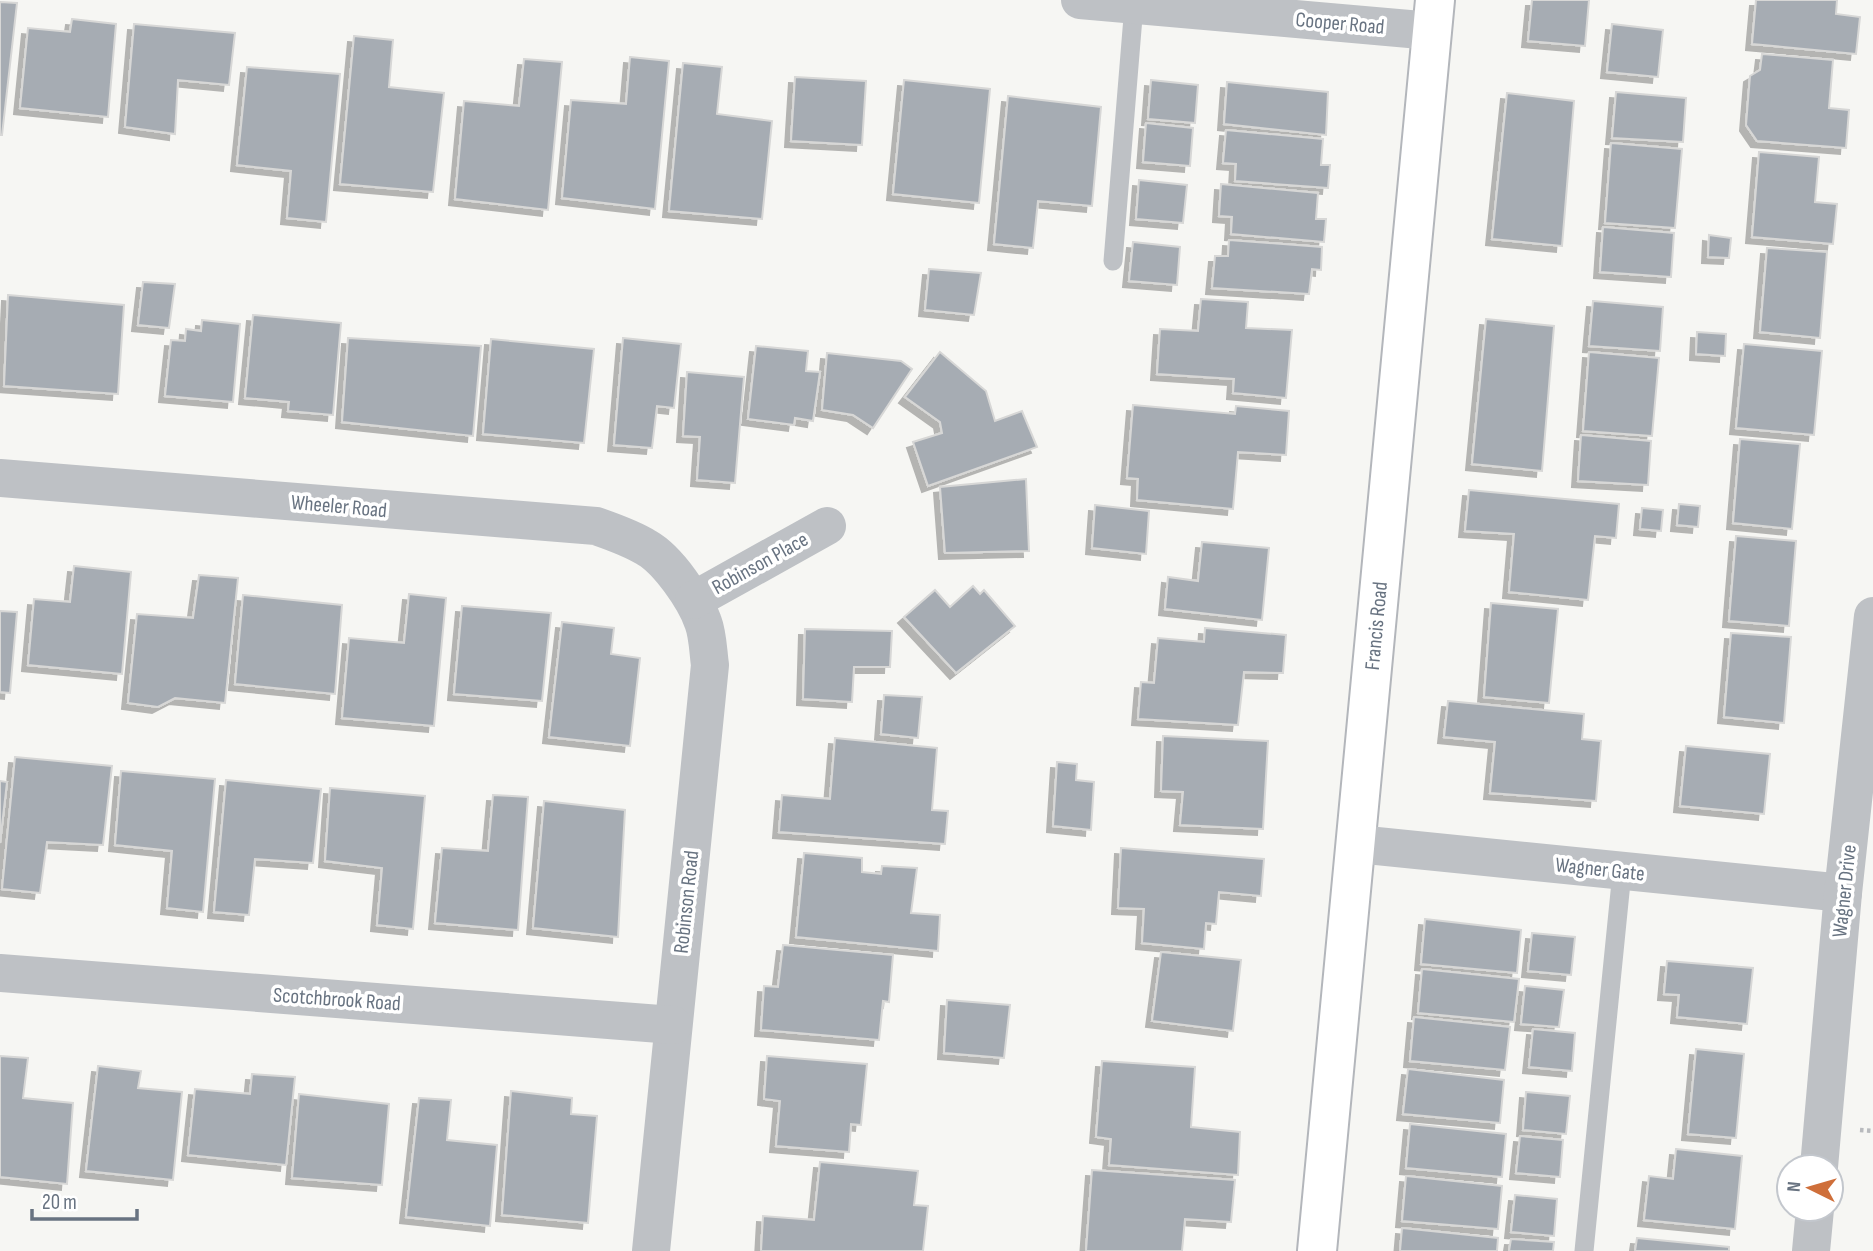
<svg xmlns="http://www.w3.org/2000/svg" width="1873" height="1251" viewBox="0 0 1873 1251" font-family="'Sofia Sans Condensed',sans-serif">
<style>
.building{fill:#a6acb3;stroke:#d7d7d6;stroke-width:2;filter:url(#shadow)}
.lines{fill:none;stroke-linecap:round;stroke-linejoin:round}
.secondary-casing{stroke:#b3b6bb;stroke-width:42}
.path{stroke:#b8babd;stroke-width:4.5;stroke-dasharray:3.5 3.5;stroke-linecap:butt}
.lane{stroke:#bec1c5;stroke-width:19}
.street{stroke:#bec1c5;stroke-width:38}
.secondary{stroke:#fff;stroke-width:38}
.labels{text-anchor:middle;stroke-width:7;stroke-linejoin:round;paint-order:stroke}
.street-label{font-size:21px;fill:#687381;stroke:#fff}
</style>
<defs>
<filter id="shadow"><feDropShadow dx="-6" dy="6" stdDeviation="0" flood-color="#0004"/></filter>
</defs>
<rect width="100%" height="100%" fill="#f6f6f3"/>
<g class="building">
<polygon points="1532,0 1589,0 1585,46 1528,41"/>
<polygon points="1756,0 1837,0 1836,14 1860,17 1856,54 1752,44"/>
<polygon points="0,2 17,3 2,135 0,135"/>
<polygon points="72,19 116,24 108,117 20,108 28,28 70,32"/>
<polygon points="134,24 235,33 229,85 178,80 175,134 125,127"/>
<polygon points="1612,24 1663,30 1658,77 1607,72"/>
<polygon points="354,36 393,40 389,87 444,93 433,192 340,184"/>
<polygon points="1762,54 1833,60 1829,108 1849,110 1846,148 1757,141 1746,125 1750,76 1760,70"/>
<polygon points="630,57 669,61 655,209 562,198 571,100 626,104"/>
<polygon points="524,59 562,62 548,210 455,199 464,101 519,106"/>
<polygon points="683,63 722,67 717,114 772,121 762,219 669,211"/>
<polygon points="247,67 340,74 326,222 287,218 291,171 237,165"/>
<polygon points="795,77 866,81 862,145 791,141"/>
<polygon points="904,80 990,89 979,203 893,194"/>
<polygon points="1151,80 1198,85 1195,123 1148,119"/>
<polygon points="1227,82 1328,92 1326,135 1224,124"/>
<polygon points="1616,92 1686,98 1683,142 1612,138"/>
<polygon points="1507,93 1574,101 1562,246 1492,239"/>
<polygon points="1008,96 1101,107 1092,206 1038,201 1033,248 994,244"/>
<polygon points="1146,123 1193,128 1190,166 1143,162"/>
<polygon points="1226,130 1323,139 1321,165 1330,165 1328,188 1235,181 1236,164 1223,163"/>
<polygon points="1611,143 1682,149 1675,228 1605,223"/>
<polygon points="1759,152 1819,157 1815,202 1837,204 1833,244 1752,237"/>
<polygon points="1139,180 1187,185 1183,223 1136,219"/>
<polygon points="1221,184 1318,193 1316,219 1326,219 1324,242 1231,234 1232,217 1219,216"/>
<polygon points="1603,227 1674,233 1671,277 1600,272"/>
<polygon points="1709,235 1731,238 1729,258 1708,257"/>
<polygon points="1229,240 1322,247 1321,270 1312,269 1309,294 1212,288 1215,256 1228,256"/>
<polygon points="1133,242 1180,247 1177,285 1129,281"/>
<polygon points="1767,248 1827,252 1820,338 1760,332"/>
<polygon points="929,269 981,273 974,315 925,310"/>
<polygon points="143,282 175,284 169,328 138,325"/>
<polygon points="8,295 124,305 118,394 4,386"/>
<polygon points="1201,299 1248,302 1246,328 1292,330 1286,398 1233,393 1234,379 1157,374 1160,329 1198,331"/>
<polygon points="1593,301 1663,307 1660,351 1589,346"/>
<polygon points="253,315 341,323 333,415 288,411 289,402 245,398"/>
<polygon points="1486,319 1554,326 1542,471 1472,464"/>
<polygon points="202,320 240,324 233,402 165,396 171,340 185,341 186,329 201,331"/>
<polygon points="1697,332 1726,334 1725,356 1696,354"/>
<polygon points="348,338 481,346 473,436 342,422"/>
<polygon points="623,338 681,344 674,408 657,406 652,448 614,445"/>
<polygon points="491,339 594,349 584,443 483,434"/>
<polygon points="1744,344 1822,351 1814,435 1736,428"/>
<polygon points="756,346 808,351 806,371 820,372 813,421 795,418 794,425 748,419"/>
<polygon points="940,352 986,391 995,421 1022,411 1037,447 928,486 913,442 942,433 940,422 905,397"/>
<polygon points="1589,352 1659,358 1652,436 1583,431"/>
<polygon points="827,353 901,361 912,369 873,428 853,415 822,410"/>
<polygon points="687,372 744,377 735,483 697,480 700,437 683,436"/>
<polygon points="1133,405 1235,414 1236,406 1289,411 1286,455 1238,452 1233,509 1137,500 1138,479 1127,478"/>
<polygon points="1581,435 1651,441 1648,485 1578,481"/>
<polygon points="1740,439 1800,444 1792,529 1733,523"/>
<polygon points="1026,479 1029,551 945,553 940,487"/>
<polygon points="1469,490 1619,504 1616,538 1595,536 1588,600 1509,592 1514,534 1465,531"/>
<polygon points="1679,504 1700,506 1698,527 1677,525"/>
<polygon points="1095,505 1149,511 1146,554 1092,548"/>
<polygon points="1642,508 1663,510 1661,531 1640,529"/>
<polygon points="1736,536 1796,541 1789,626 1729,621"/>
<polygon points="1202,542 1269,548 1262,620 1165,609 1168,577 1198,581"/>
<polygon points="74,566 131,572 122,674 28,665 34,599 70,602"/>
<polygon points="199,575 238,578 225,703 175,698 158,707 128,703 137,614 193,618"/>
<polygon points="973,586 980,594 984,590 1015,626 956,673 904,617 935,590 950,607"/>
<polygon points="409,594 446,598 434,726 342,718 349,638 404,643"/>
<polygon points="243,595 342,605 335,694 235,684"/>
<polygon points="1491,603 1558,609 1549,703 1484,697"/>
<polygon points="462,606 551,613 542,701 454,694"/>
<polygon points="0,611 17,612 10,693 0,692"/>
<polygon points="562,622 614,628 611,654 640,658 630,746 549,737"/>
<polygon points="1205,628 1286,635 1283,673 1244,672 1238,725 1138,719 1141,682 1154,683 1158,638 1204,642"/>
<polygon points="805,629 892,631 890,667 854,667 852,702 803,699"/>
<polygon points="1731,633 1791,637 1784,723 1724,717"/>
<polygon points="884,695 922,697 918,738 881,734"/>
<polygon points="1448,701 1584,714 1582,739 1601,741 1596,801 1490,793 1495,742 1444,737"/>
<polygon points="1163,736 1268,741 1263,829 1180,825 1183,792 1161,791"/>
<polygon points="835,738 937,748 932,810 948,811 945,844 779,832 782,795 830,799"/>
<polygon points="1686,746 1770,754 1764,814 1680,806"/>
<polygon points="15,757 112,766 103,845 47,842 40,893 2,889"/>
<polygon points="1057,762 1077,764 1076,780 1094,782 1091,830 1053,826"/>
<polygon points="121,771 215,779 203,912 167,908 172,851 115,845"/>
<polygon points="226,780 321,789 313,863 255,859 249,915 214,912"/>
<polygon points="0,781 7,782 0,843"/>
<polygon points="330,788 425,796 413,929 377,925 382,868 325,861"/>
<polygon points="493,795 528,797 518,930 435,923 442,848 488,851"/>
<polygon points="544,801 625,810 618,937 533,928"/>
<polygon points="1121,848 1264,859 1261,896 1219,892 1216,924 1206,923 1204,949 1142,943 1144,909 1118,908"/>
<polygon points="804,853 862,858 862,872 881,874 882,866 917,868 911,913 940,915 938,951 796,937"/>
<polygon points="1425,919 1521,930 1517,973 1421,964"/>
<polygon points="1532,933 1575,937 1571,975 1528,971"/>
<polygon points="783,945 893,955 889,1002 883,1001 879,1040 761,1030 764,986 778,987"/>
<polygon points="1161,952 1241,960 1233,1031 1152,1021"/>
<polygon points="1667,961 1753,968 1747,1024 1677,1017 1679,995 1664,994"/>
<polygon points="1422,969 1519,979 1514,1022 1418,1013"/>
<polygon points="1525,986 1564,990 1559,1027 1521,1024"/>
<polygon points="947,1000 1010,1005 1004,1058 944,1053"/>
<polygon points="1414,1017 1510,1027 1505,1070 1410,1061"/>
<polygon points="1533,1029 1575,1033 1572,1071 1529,1067"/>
<polygon points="1696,1049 1744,1054 1736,1138 1688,1134"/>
<polygon points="0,1056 28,1058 23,1098 73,1103 67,1184 0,1177"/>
<polygon points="767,1056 867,1064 861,1125 851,1124 849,1152 776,1146 780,1101 764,1099"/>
<polygon points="1102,1061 1195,1067 1191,1127 1240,1132 1238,1175 1109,1165 1111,1139 1096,1137"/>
<polygon points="98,1066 141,1071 138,1088 182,1092 173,1180 86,1171"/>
<polygon points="1408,1069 1504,1080 1500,1123 1403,1114"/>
<polygon points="252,1074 295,1077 286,1165 188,1155 195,1089 250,1094"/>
<polygon points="511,1091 572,1098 571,1114 597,1116 588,1223 502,1215"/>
<polygon points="1526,1092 1570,1096 1566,1134 1523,1130"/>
<polygon points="299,1094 389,1104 382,1185 292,1178"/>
<polygon points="419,1098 451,1100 447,1140 497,1145 490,1226 406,1217"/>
<polygon points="1410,1124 1506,1134 1502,1177 1406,1168"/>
<polygon points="1520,1136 1563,1140 1560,1177 1516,1173"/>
<polygon points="1676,1149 1742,1156 1735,1229 1644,1220 1649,1176 1673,1179"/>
<polygon points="820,1162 918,1171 914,1205 928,1206 923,1251 761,1251 763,1216 814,1220"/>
<polygon points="1092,1170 1235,1180 1231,1222 1185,1219 1182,1251 1086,1251"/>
<polygon points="1406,1176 1502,1186 1498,1229 1402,1221"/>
<polygon points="1515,1195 1557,1199 1554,1236 1511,1232"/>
<polygon points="1402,1228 1498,1238 1497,1251 1400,1251"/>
<polygon points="1637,1238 1729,1247 1729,1251 1635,1251"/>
<polygon points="1511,1239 1554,1242 1553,1251 1509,1251"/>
</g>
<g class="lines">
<defs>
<g id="secondary">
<path id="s1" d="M1317,1251L1435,0"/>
</g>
</defs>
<use href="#secondary" class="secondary-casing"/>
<polyline class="path" points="1860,1130 1873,1131"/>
<g class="lane">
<polyline points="1113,261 1134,5"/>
<polyline points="1584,1251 1622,872"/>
</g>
<g class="street">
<polyline points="1080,0 1432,31"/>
<path d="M0,478L596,526C613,532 631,538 647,548C668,560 695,599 703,622C708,635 708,651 710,665L651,1251"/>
<polyline points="694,600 827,526"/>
<polyline points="1357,844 1843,893"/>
<polyline points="0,973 673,1025"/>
<polyline points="1819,1167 1843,893 1873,616"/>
<polyline points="1811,1251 1815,1209"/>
</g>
<use href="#secondary" class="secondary"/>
</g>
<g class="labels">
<g class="street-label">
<text transform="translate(1340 23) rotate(5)" y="7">Cooper Road</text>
<text transform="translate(339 506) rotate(5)" y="7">Wheeler Road</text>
<text transform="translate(760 563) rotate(-29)" y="7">Robinson Place</text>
<text dy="7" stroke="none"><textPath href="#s1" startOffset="628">Francis Road</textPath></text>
<text transform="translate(1600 869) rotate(6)" y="7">Wagner Gate</text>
<text transform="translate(1844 891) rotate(-84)" y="7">Wagner Drive</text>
<text transform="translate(686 902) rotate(-84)" y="7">Robinson Road</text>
<text transform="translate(337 999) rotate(4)" y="7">Scotchbrook Road</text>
</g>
</g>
<g transform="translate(1810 1188) rotate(275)"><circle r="33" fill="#ffffff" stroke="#c3c7cd" stroke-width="2"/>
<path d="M0-5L12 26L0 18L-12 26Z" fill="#cf6f3a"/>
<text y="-10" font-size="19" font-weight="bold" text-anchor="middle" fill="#687381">N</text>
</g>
<path d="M32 1209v10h105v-10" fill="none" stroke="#687381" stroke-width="3.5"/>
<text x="42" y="1209" font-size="21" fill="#687381" stroke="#ffffff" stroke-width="5" paint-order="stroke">20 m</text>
</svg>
